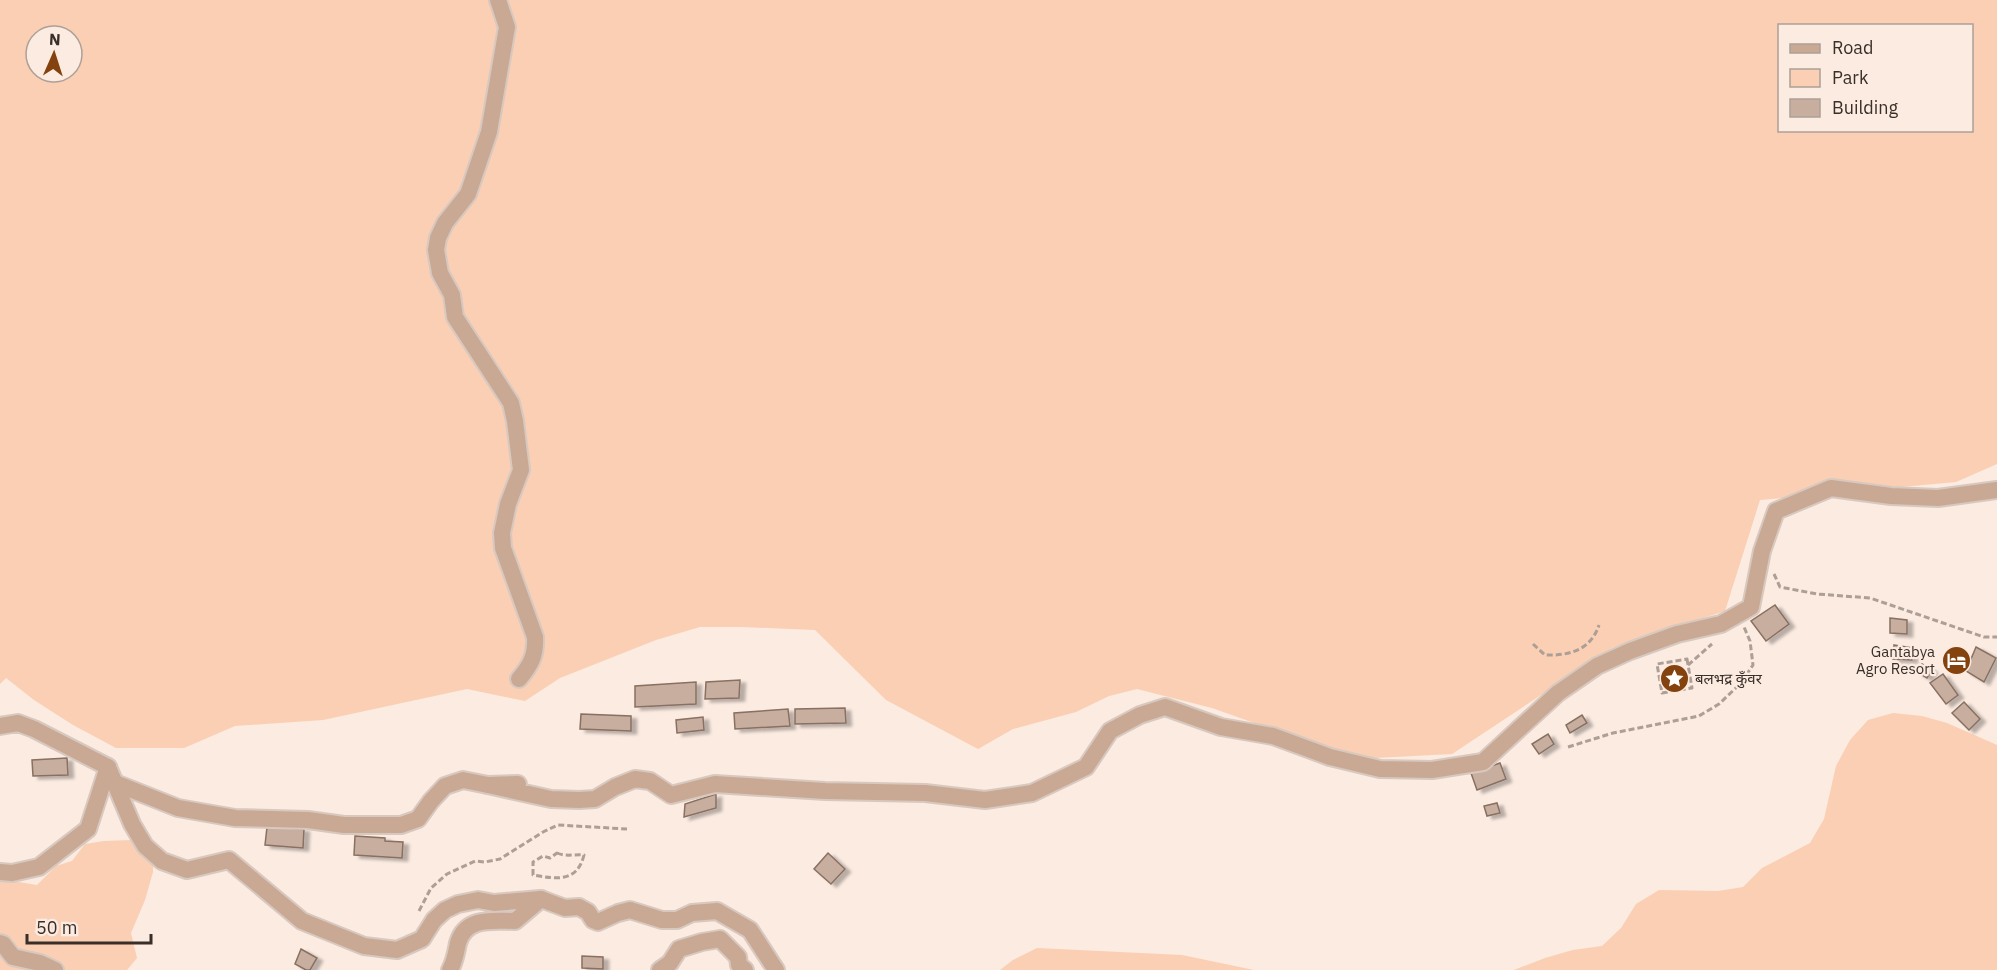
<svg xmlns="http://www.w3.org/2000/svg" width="1997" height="970" viewBox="0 0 1997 970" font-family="'IBM Plex Sans','Noto Sans Devanagari',sans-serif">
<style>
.green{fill:#facfb4;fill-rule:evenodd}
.building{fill:#c8ae9e;stroke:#887062;stroke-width:1.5;filter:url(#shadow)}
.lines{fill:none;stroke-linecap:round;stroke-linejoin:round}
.minor-casing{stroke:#d8c9c0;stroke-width:20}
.path{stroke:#ad9f96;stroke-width:3;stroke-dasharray:6 3;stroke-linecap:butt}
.minor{stroke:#caa994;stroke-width:16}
.labels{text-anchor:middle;stroke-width:4.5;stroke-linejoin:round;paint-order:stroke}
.poi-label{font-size:15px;fill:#392f28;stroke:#fbebe1;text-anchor:end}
</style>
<defs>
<filter id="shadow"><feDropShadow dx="5.5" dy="3" stdDeviation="1.5" flood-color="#0004"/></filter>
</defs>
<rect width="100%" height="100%" fill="#fbebe1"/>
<g class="green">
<path d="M0,0H1997V464L1956,482L1760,500L1725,611L1612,648L1452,754L1356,759L1212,708L1137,689L1109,696L1076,712L1013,729L978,749L886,700L815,630L741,627H700L656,640L560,678L525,701L467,689L323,720L235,726L184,748H116L73,725L34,700L6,678L0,684ZM1780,26H1972V130H1780ZM36,36H72V72H36Z"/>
<polygon points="1893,713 1922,716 1947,723 1997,745 1997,970 1514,970 1545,958 1573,950 1602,946 1621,928 1636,904 1659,890 1718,891 1743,887 1762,868 1810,843 1824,819 1836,766 1850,740 1868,720"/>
<polygon points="132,840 153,852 153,872 145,900 131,933 137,958 127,970 0,970 0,879 37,885 56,866 72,861 85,844 104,841"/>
<polygon points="1037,948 1182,955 1254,970 1000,970 1013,960"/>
</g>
<g class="building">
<polygon points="1775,605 1789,624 1766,641 1751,621"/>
<polygon points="1890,618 1907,620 1907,634 1890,633"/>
<polygon points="1894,645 1912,648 1912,660 1893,659"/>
<polygon points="1976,647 1996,658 1984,682 1966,671"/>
<polygon points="1922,664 1932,670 1927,678 1917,672"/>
<polygon points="1943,674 1958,695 1946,704 1930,683"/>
<polygon points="740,680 739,698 705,699 706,682"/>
<polygon points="696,682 696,704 635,707 635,686"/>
<polygon points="1964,702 1980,719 1969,730 1952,713"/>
<polygon points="845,708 846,723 795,724 795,709"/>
<polygon points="788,709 790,726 735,729 734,713"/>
<polygon points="581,714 631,716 631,731 580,729"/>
<polygon points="1582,715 1587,723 1570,733 1566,725"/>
<polygon points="703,717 704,730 677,733 676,720"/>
<polygon points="1548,734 1554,744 1539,754 1532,744"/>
<polygon points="67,758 68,775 33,776 32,760"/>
<polygon points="1500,763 1506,779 1477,790 1471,773"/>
<polygon points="716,794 716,808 684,817 685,804"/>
<polygon points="1497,803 1500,813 1487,816 1484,806"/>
<polygon points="267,827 304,829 303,848 265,845"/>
<polygon points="355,836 385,838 385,841 403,842 402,858 354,855"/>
<polygon points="828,853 845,869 831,884 814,869"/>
<polygon points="301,949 317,958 310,970 306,970 295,964"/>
<polygon points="582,956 603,957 603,969 582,968"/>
</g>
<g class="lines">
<defs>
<g id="minor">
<path d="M498,0L507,27L489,132L468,194L445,223L438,238L436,250L440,273L452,295L455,317L511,403L515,421L521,470L508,504L502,533L503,548L535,637C536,655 531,665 519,679"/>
<path d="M0,726L18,723L34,729L108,767L132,824L145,846L162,861L187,870L229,860L302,921L364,946L397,950L422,939L434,920L445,910L458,904L478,900L494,903L541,899L515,921C494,921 466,916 458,943C456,953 455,961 450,970"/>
<polyline points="115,783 178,808 235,818 308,820 344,825 401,825 418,819 431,801 445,786 463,780 488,785"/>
<polyline points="518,784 488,785 551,799 579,800 595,799 615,787 635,779 650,781 671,795 715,784 825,791 925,793 985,800 1032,793 1086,767 1110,731 1140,715 1165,707 1221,727 1273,736 1330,757 1380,769 1432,770 1483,762 1558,693 1597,666 1630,651 1677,634 1721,624 1751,607 1762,551 1776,511 1831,488 1891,496 1938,498 1997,490"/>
<polyline points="0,872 12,873 39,867 88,829 108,767"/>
<polyline points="541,899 565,908 579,907 588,912 593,920 598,922 618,913 630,910 662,920 677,920 692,913 717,911 750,930 776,970"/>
<polyline points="0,943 3,944 13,957 40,963 55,970"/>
<polyline points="660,970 670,963 679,949 702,942 720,939 738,957 739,965 745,970"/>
</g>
</defs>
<use href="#minor" class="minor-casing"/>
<g class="path">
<polyline points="1774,574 1780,587 1817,594 1870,598 1984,637 1997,637"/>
<path d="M1533,644L1545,655C1569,656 1591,650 1599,625"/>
<polygon points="1687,659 1692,688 1662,693 1657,664"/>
<polyline points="1688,665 1712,644"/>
<polyline points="1568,747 1613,733 1699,716 1719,704 1741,683 1753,665 1750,641 1744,627"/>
<path d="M557,853C566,857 574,854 584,855C577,883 556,879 533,875V862L543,856L550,858Z"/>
<polyline points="419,911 431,888 447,874 475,861 485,862 500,859 543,832 558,825 627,829"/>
</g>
<use href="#minor" class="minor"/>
</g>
<defs>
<symbol id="hotel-disc" viewBox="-11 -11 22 22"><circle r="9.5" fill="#84430e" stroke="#fbebe1"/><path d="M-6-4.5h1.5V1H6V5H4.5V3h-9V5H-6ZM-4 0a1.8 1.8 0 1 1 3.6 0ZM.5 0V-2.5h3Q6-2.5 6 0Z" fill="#fff"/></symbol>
<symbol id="sight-disc" viewBox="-11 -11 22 22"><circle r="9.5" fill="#84430e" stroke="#fbebe1"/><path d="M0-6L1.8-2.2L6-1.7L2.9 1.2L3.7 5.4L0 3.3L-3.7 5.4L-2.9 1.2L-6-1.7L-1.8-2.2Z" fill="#fff"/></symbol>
</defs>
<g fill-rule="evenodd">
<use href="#hotel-disc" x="1940" y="644" width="33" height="33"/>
<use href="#sight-disc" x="1658" y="662" width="33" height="33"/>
</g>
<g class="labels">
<g class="poi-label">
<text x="1935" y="657">Gantabya<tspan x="1935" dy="17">Agro Resort</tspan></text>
<text x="1695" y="684" text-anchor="start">बलभद्र कुँवर</text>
</g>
</g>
<rect x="1778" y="24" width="195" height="108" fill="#fbebe1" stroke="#ada097" stroke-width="1.5"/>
<rect x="1790" y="44" width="30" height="9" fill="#caa994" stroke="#ada097" stroke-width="1.5"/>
<text x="1832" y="54" font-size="18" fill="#392f28">Road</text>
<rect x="1790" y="69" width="30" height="18" fill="#facfb4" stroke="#ada097" stroke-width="1.5"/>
<text x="1832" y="84" font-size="18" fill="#392f28">Park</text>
<rect x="1790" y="99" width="30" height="18" fill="#c8ae9e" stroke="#ada097" stroke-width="1.5"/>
<text x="1832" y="114" font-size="18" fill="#392f28">Building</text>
<g transform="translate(54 54) rotate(3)"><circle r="28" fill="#fbebe1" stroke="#ada097" stroke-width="1.5"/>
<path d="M0-4.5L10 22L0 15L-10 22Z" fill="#84430e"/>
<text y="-9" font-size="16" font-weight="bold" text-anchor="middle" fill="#392f28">N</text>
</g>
<path d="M27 934v9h124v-9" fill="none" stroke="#392f28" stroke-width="3"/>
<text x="36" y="934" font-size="18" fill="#392f28" stroke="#fbebe1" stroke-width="4.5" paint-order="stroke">50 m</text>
</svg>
